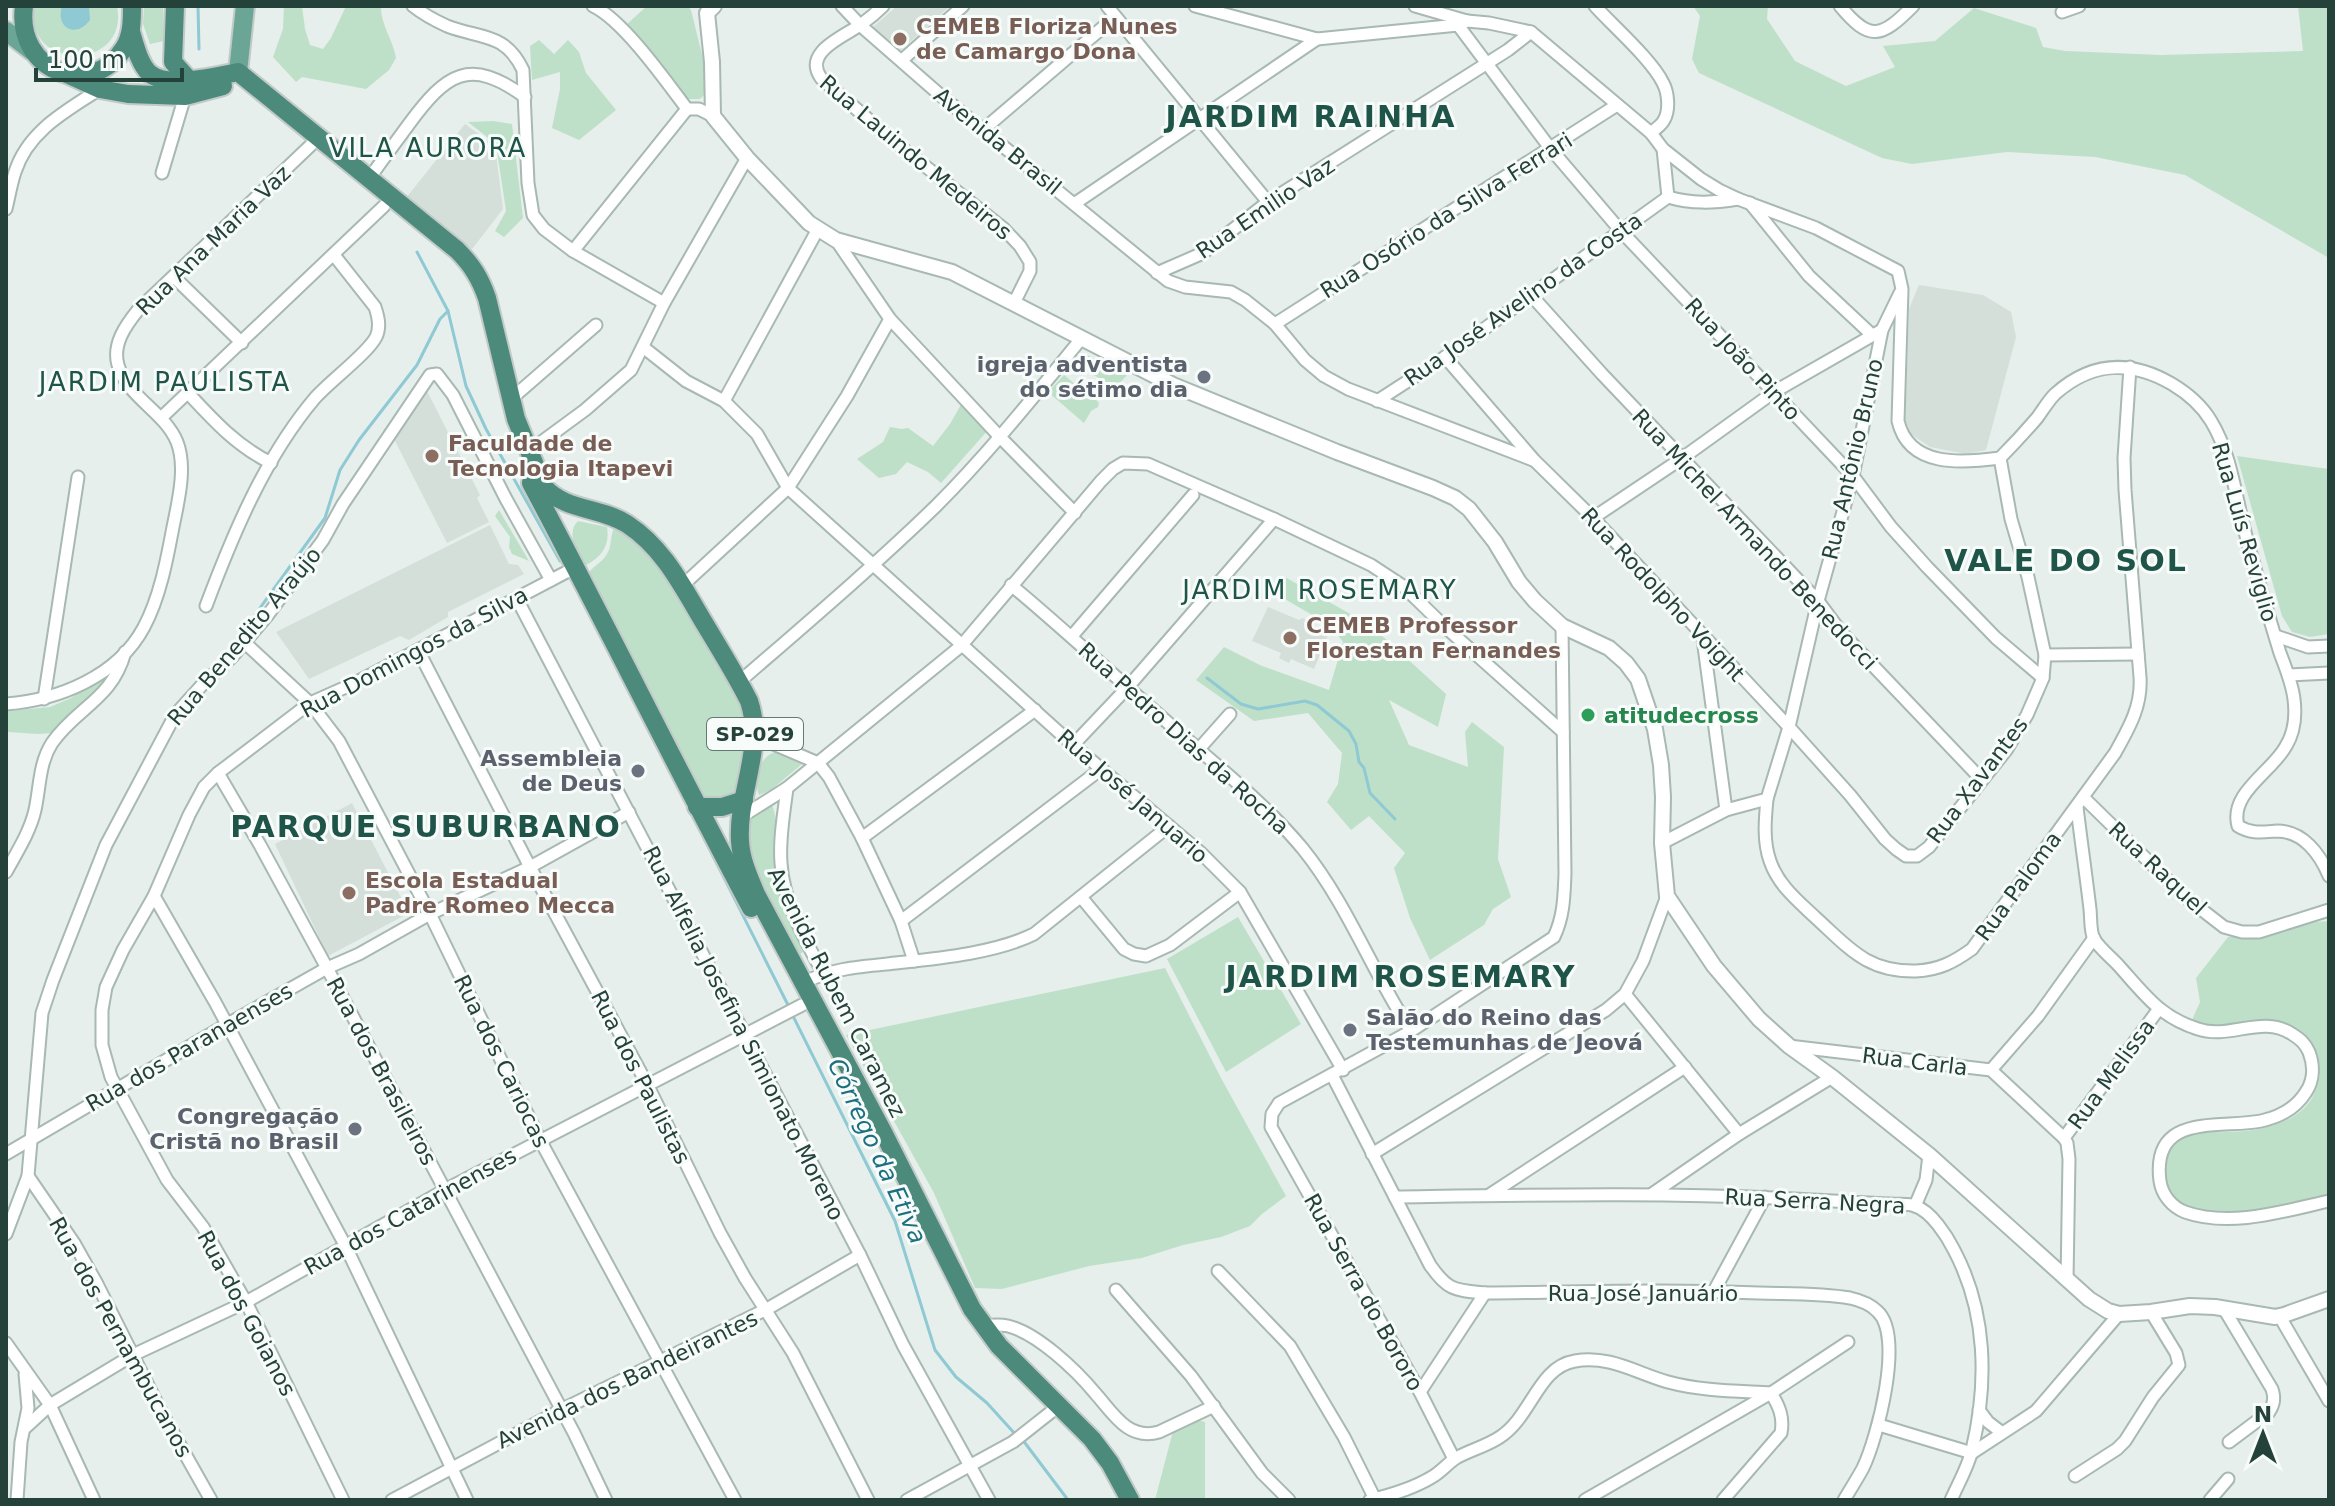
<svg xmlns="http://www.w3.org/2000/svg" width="2335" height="1506" viewBox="0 0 2335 1506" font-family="'DejaVu Sans',sans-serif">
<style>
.built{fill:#d4dfda}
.green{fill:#bfe0c8}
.water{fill:#8ec9d4}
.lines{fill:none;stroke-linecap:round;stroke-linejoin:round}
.stream{stroke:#8ec9d4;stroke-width:3}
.minor-casing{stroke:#a8b8b2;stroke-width:15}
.tertiary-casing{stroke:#a8b8b2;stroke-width:18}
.primary-casing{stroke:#c2cac8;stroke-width:22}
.trunk-casing{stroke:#c2cac8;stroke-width:22}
.minor{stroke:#fff;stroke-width:11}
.tertiary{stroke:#fff;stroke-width:14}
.primary{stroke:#6aa596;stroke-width:18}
.trunk{stroke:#4c8a7c;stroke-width:18}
.education-dot{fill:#8d6e63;stroke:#f7fbf9;stroke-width:3}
.worship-dot{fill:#6b7280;stroke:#f7fbf9;stroke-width:3}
.leisure-dot{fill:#2e9e5b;stroke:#f7fbf9;stroke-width:3}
.labels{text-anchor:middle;stroke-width:6;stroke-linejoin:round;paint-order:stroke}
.shield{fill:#f7fbf9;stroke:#637a73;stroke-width:2}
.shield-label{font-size:20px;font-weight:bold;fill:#24423a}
.education-label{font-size:22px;font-weight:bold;fill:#785e54;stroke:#f7fbf9;text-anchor:start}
.street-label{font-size:22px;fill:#24423a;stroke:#f7fbf9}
.worship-label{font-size:22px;font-weight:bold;fill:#5b616d;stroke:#f7fbf9;text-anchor:end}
.leisure-label{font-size:22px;font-weight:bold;fill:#27864d;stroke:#f7fbf9;text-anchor:start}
.water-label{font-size:24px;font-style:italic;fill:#1c6f80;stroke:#f7fbf9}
.quarter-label{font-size:26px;letter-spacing:2px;fill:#1f5548;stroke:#f7fbf9}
.district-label{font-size:30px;font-weight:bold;letter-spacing:2px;fill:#1f5548;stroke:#f7fbf9}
</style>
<rect width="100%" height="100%" fill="#e6efeb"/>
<g class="built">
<polygon points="897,6 950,6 901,50 873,27"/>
<polygon points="465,124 495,146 503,209 472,249 406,198"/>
<polygon points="1919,285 1983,295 2011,312 2016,337 1986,450 1966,454 1930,447 1911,434 1905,424 1909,309"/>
<polygon points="427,391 480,495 477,498 489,522 447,543 392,435"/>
<polygon points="490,525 509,564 518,565 524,574 448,612 448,617 409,640 400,636 309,679 276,632"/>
<polygon points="1268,607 1299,620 1302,618 1311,621 1310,625 1328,635 1314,669 1291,659 1289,663 1279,658 1281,653 1252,641"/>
<polygon points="352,803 409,913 328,956 275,844"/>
</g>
<g class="green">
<path d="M35,6H117C130,73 21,71 35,6Z"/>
<polygon points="144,6 163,6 164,41 150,44 143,24"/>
<path d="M284,6H302L305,29L310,45L323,49L331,38L346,6H381C380,23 393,40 396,58L389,70L366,89L302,77L296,82L273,57L283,29Z"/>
<polygon points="647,6 687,6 691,10 709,83 708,91 700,99 686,99 625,26"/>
<polygon points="1693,6 1768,6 1767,19 1795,61 1846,86 1895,67 1883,46 1935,41 1974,8 2036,28 2043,47 2065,51 2161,55 2303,51 2298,6 2329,6 2329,258 2185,175 2095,157 2007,152 1912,164 1882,158 1699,73 1692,59 1700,16"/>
<polygon points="539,40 554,54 568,40 579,52 586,73 616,110 579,140 552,128 560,89 560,72 532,80 530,46"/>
<polygon points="493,121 512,124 523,218 504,237 495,231 506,211 496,144 468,122"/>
<polygon points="1085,354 1127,375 1115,388 1076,364"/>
<polygon points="1064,375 1080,388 1088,391 1099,403 1098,407 1091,411 1084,423 1048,392"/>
<polygon points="963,401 989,429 941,483 928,472 907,462 896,474 879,478 857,459 883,442 890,427 902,429 908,428 933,446 950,424"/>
<polygon points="2237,456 2329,469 2329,634 2310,637 2292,632 2282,616"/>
<polygon points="499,510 529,561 512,554 509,547 510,537 495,516"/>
<path d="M578,521L607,527C610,545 602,557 586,565C578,552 565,534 578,521Z"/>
<path d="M615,526L627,531L659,564L697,621L748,717L740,791C726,797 715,800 700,796L589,572C595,565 604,561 608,552C612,544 610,535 615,526Z"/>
<polygon points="1283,576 1370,625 1446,694 1438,727 1389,700 1409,745 1468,767 1465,732 1472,722 1504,747 1498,859 1511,897 1493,909 1484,925 1430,960 1410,918 1394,868 1405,853 1369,816 1351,830 1327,802 1338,784 1342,753 1308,713 1254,721 1196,680 1224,647 1262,666 1329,690 1343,642 1331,626 1278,595"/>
<polygon points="111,670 106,685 89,697 51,733 38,734 8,732 8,711 50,707 71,698"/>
<path d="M775,752L802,764L771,790L759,795C753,779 759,757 775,752Z"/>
<path d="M772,805C781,827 773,856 778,880C783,904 795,929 803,952L795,957L762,889L749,853L747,821Z"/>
<polygon points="1238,917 1301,1024 1226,1072 1167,959"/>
<path d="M2329,921V1195C2292,1205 2173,1242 2165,1178C2164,1163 2168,1149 2180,1139C2194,1128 2211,1133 2227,1132C2256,1132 2299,1124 2313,1096C2320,1083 2322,1068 2317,1054C2312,1040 2301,1030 2288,1024C2267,1015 2249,1024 2228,1026C2216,1027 2204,1024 2192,1020L2200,1002L2196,978L2228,937L2275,934L2316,922Z"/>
<polygon points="1165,968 1221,1078 1286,1196 1262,1214 1250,1226 1221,1237 1183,1245 1142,1258 1089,1266 1002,1289 975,1288 934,1193 846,1035"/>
<polygon points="1192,1419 1205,1422 1205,1500 1155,1500 1173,1431"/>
</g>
<path class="water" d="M62,6H89L90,20C76,39 55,28 62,6Z"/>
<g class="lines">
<g class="stream">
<polyline points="198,6 199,49"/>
<polyline points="417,252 448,311 466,386 486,429 560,561"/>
<polyline points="226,655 325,518 340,470 359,440 417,365 440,319 448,311"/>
<polyline points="1207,678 1241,704 1258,709 1305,701 1317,705 1349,731 1356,744 1359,762 1364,768 1370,793 1395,819"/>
<polyline points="699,828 789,1007"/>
<polyline points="792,1014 895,1221 935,1350 956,1377 987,1403 1016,1435"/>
<polyline points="1022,1439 1068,1500"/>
</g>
<defs>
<g id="minor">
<path d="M413,6C423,14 436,21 447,26C480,39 505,32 523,70L528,183L533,215L544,229L573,251L664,303"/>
<path d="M593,6C623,20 666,81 687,109H699L713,116"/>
<polyline points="842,6 860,25 939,94 1168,281 1185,287 1231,292 1245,300 1275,324 1305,360 1324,376 1348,389 1533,460"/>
<path d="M883,6C877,12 870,18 863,23C846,36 802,51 821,78L886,135L1003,228L1020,246L1030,262V271L1014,303"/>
<polyline points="1107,6 1268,202"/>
<path d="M1195,6L1317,39L1458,25L1467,21L1489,23L1531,32L1651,133L1663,149L1701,179L1719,190L1738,199L1816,228L1898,271L1902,289L1898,421C1909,468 1962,463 2000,458C2013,445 2025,432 2037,418C2043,410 2048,401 2055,394C2092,361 2131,360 2172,384C2187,393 2202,406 2211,421C2233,457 2236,503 2248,543C2258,580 2269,617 2280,653C2286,669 2292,683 2294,699C2296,715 2294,733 2286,746C2272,772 2229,793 2238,826C2251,834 2262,832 2277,831C2303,831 2320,854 2329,876"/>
<polyline points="1415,6 1467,21"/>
<path d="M1595,6C1613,26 1652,60 1663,83C1668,92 1670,110 1664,120C1662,125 1655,129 1651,133"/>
<path d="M1840,6C1870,42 1881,38 1913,6"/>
<polyline points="2062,12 2079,6"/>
<polyline points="1458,25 1550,148 1620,230 1853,476 1891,527 1927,567 1996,638 2043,678"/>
<polyline points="902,60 963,6"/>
<polyline points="984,129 1115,17"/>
<polyline points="1663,149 1668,197"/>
<polyline points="162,173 185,96"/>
<path d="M369,179C382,160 396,142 409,124C446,74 469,56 525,97"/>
<polyline points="1750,203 1809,276 1872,335"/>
<polyline points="1074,204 1317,39"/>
<path d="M6,209C9,197 11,184 15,172C28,131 66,111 100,89"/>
<polyline points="836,240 890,319 999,436 1075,513"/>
<polyline points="573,251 687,109"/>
<polyline points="1157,273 1203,253 1268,202 1508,50 1531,32"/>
<polyline points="174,277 242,343"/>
<polyline points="1531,295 1602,374 1818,601 1841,632 1982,780"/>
<polyline points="1275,324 1617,105"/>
<polyline points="643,347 686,381 724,401 757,434 788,488 1073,745 1201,853 1240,892 1343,1070"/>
<polyline points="1445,357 1534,460 1593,518 1789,727 1850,795 1885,839 1896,849 1906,856 1917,856 1929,847 2007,749 2027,715 2043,678 2045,655 2028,577 2011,519 2000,458"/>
<path d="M189,394C214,421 237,446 271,463"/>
<polyline points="511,399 596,325"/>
<polyline points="724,401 818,229"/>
<path d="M1377,401L1445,357L1668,197C1692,204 1713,203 1738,199"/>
<polyline points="162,417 384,206"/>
<polyline points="527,449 536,446 585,410 631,370 664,303 747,158"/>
<polyline points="1593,518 1681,459 1774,392 1882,330"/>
<polyline points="683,585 788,488 847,396 890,319"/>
<path d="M1011,585C1064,629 1114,676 1166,721C1213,763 1263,801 1303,849C1348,905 1372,972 1411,1031"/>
<polyline points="517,599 860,1255 903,1345 989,1500"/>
<path d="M206,606C233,534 265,457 315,398C330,381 368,353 376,337C381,327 378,316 375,307L334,255"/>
<polyline points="1072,636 1193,495"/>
<polyline points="2276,636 2308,647 2329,646"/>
<polyline points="1703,639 1726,810"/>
<polyline points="244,642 310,703 339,741 430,914 540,1140 735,1500"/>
<polyline points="418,650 530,867 647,1084 720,1233 745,1278 793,1353 868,1500"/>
<polyline points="2045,655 2138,654"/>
<polyline points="2289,675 2329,673"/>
<path d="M739,682C806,624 873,567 936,506C988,454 1035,395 1081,339"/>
<polyline points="44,699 78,477"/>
<path d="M6,704C59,700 118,676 144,627C160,597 167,559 173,527C178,502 187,467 177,442C165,412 127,397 118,365C112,344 126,325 138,310L311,145"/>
<polyline points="755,736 818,763 829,777 862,838 901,921 914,961"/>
<polyline points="1073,745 1127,688 1274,519"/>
<polyline points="1198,750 1230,714"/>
<polyline points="218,773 260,845 327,968 574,1433 606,1500"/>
<path d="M787,788C784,813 779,838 781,863C783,901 805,940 823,973"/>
<polyline points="2083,797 2184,896 2224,927 2242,932 2259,932 2329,910"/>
<path d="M1767,799C1765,820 1763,841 1770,861C1778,885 1798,901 1816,918C1849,948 1867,972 1916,971C1939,970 1954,962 1972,949L2115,753C2129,728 2142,706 2140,677L2125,490L2124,458L2130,367"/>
<path d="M2077,807C2081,841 2086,875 2090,909C2091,918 2090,932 2094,939C2100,949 2112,958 2119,966C2145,995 2160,1017 2198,1029C2230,1040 2262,1014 2292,1034C2300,1039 2305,1043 2309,1052C2314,1065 2314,1080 2306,1092C2296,1108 2280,1117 2261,1121C2219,1129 2151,1112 2160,1181C2162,1195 2172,1207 2185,1212C2230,1228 2284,1211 2329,1201"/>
<polyline points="741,817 787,788 961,646 1101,481 1113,469 1123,463 1148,464 1274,519 1371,565 1403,586 1443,625 1563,732"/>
<polyline points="862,838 1035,710"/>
<polyline points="1662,843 1726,810 1767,799 1789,727 1818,601 1853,476 1882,330 1900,293"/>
<path d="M6,872C17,852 30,832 35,810C40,787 39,763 52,743C77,707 112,700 125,652"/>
<polyline points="154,896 215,1002 345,1245 467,1500"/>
<polyline points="1081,897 1124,949 1134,954 1146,956 1170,945 1240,892"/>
<polyline points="901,921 1101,769"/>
<path d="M802,983C832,969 855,967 887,964C932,959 994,954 1034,934L1169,826"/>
<polyline points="1625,994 1739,1134"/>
<polyline points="1789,1046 1991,1070 2064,1138 2067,1143 2069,1159 2067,1281"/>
<polyline points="1991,1070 2038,1016 2094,938"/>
<path d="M1332,1075L1430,1265C1448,1291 1455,1290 1485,1293C1576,1292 1668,1289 1759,1293C1788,1294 1820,1293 1850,1298C1859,1300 1870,1304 1877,1311C1905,1335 1877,1439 1863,1468C1857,1479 1850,1490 1844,1500"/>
<polyline points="2064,1138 2158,1010"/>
<polyline points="6,1154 226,1025 327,968 359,954 430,914 530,867 629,812"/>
<polyline points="1372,1154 1606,1010 1625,994 1643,961 1667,896"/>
<polyline points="28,1176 74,1243 97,1284 163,1415 211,1500"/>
<polyline points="1652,1194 1739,1134 1832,1077"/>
<polyline points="1489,1195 1685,1067"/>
<path d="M1395,1197C1534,1195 1673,1192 1812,1200C1838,1201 1864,1203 1891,1204C1898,1205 1908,1203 1915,1206C1931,1211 1947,1236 1954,1250C1987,1312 1988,1383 1972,1450C1968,1467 1958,1484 1951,1500"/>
<polyline points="1915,1206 1926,1180 1929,1155"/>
<polyline points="6,1234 28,1176 42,1013 53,980 106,845 175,715 202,685 233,656 267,616 323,540 343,504 430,375 437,374 453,395 506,499 551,580"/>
<polyline points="1218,1271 1290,1346 1344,1437 1375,1499"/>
<polyline points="1116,1290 1191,1376 1262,1473 1289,1500"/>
<polyline points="1714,1291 1765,1197"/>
<path d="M2224,1309L2272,1389C2275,1398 2274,1404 2269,1412L2229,1442"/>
<polyline points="2280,1317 2329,1401"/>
<path d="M983,1326C991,1325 999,1324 1008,1326C1037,1333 1076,1370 1095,1393C1113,1413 1128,1441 1159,1432L1214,1406"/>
<polyline points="6,1343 50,1405 94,1500"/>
<polyline points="1420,1392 1485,1293"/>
<polyline points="1979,1410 1988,1422 2001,1432"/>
<polyline points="1879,1425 1972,1453"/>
<polyline points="25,1428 50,1405 133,1355 246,1302 445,1190 802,1005"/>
<polyline points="1972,1453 2036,1411 2119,1314"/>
<path d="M1454,1459L1420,1392L1271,1127L1272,1114L1279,1103L1411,1031L1554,937C1564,916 1564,896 1565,874L1562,626"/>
<polyline points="2075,1476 2117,1449 2125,1441 2153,1397 2179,1365 2176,1353 2151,1312"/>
<polyline points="17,1500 21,1442 28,1408 25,1374"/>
<polyline points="343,1500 246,1302 203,1227 167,1180 111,1077 102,1045 102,1010 106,987 123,950 154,896 189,815 204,787 218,773 310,703 355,683 576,567"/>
<polyline points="392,1500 561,1410 767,1309 860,1255"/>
<polyline points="907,1500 1013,1442 1051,1412"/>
<path d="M1370,1500C1391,1495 1414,1488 1432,1477C1441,1472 1448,1463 1456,1458C1470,1450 1487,1446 1500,1437C1532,1416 1538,1367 1575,1361C1610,1355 1636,1373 1668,1382C1701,1391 1737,1391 1771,1393"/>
<polyline points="1585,1500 1771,1393 1848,1342"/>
<path d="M1723,1500L1781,1433C1784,1417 1779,1406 1771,1393"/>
<polyline points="2210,1500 2228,1479"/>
</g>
<polyline id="tertiary" points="714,6 707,13 712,62 713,116 747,158 809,223 836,240 952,272 1173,385 1337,452 1433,488 1455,498 1469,509 1495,542 1519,582 1535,601 1562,626 1609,648 1626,663 1638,679 1655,729 1661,765 1663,797 1662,843 1667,896 1714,966 1759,1019 1789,1046 1832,1077 1929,1155 2089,1299 2108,1311 2119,1314 2151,1312 2190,1306 2215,1307 2275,1317 2284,1315 2329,1299"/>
<g id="primary">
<polyline points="6,31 32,51"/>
<polyline points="238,72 245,6"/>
</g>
<g id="trunk">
<path d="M24,6C15,72 92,100 124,48C132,36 132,20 132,6"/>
<polyline points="175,6 173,62 189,80"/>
<path d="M131,32C135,45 139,63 149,73C167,89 217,76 238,72L457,250C472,265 480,278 487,298L516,419L544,487C565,511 601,507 627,524C665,549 683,588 706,626C721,651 736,675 749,701C765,748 737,793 740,841C741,860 749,877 756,894L883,1132L972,1309L999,1346L1092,1439L1110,1463L1130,1500"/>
<polyline points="67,74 100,89 128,94 185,96 223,86"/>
<path d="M531,483C606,624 676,767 751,908"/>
<polyline points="697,807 722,807 744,800"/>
</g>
</defs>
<use href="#minor" class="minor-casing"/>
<use href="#tertiary" class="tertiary-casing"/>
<use href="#primary" class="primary-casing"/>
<use href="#trunk" class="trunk-casing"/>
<use href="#minor" class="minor"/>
<use href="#tertiary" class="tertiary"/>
<use href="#primary" class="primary"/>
<use href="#trunk" class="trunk"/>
</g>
<g class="education-dot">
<circle cx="900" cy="39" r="8"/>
<circle cx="432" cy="456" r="8"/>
<circle cx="1290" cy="638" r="8"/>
<circle cx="349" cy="893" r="8"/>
</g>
<g class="worship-dot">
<circle cx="1204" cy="377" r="8"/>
<circle cx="638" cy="771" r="8"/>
<circle cx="1350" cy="1030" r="8"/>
<circle cx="355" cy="1129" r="8"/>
</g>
<circle class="leisure-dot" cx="1588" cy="715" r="8"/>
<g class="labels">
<rect class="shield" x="707" y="718" width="96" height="32" rx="6"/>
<g class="shield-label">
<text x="755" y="741">SP-029</text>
</g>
<g class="education-label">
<text x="916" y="34">CEMEB Floriza Nunes<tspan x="916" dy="25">de Camargo Dona</tspan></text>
<text x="448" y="451">Faculdade de<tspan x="448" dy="25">Tecnologia Itapevi</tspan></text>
<text x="1306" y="633">CEMEB Professor<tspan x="1306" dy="25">Florestan Fernandes</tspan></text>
<text x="365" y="888">Escola Estadual<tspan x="365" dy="25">Padre Romeo Mecca</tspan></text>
</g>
<g class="street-label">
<text transform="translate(998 141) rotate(39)" y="8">Avenida Brasil</text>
<text transform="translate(916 157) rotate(40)" y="8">Rua Lauindo Medeiros</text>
<text transform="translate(1265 208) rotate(-34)" y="8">Rua Emilio Vaz</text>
<text transform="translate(1446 215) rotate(-32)" y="8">Rua Osório da Silva Ferrari</text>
<text transform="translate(213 240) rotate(-44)" y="8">Rua Ana Maria Vaz</text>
<text transform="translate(1523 299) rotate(-35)" y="8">Rua José Avelino da Costa</text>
<text transform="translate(1743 359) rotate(47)" y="8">Rua João Pinto</text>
<text transform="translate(1852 459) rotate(-77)" y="8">Rua Antônio Bruno</text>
<text transform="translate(2245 532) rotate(74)" y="8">Rua Luís Reviglio</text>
<text transform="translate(1755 539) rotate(47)" y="8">Rua Michel Armando Benedocci</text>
<text transform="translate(1663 594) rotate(47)" y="8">Rua Rodolpho Voight</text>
<text transform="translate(244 636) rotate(-50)" y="8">Rua Benedito Araújo</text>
<text transform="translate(414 652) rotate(-28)" y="8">Rua Domingos da Silva</text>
<text transform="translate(1184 738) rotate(42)" y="8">Rua Pedro Dias da Rocha</text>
<text transform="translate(1977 780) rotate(-53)" y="8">Rua Xavantes</text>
<text transform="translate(1133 796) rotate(41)" y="8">Rua José Januario</text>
<text transform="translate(2158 868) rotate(43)" y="8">Rua Raquel</text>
<text transform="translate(2018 886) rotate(-54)" y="8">Rua Paloma</text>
<text transform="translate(837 992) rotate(63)" y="8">Avenida Rubem Caramez</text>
<text transform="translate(744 1033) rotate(63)" y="8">Rua Alfelia Josefina Simionato Moreno</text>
<text transform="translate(189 1047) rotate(-30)" y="8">Rua dos Paranaenses</text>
<text transform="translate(502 1061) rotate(64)" y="8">Rua dos Cariocas</text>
<text transform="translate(1915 1061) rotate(7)" y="8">Rua Carla</text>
<text transform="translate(382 1071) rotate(62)" y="8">Rua dos Brasileiros</text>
<text transform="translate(2111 1074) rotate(-54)" y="8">Rua Melissa</text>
<text transform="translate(641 1077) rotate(63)" y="8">Rua dos Paulistas</text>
<text transform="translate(1815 1201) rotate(3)" y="8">Rua Serra Negra</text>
<text transform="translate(410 1211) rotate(-29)" y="8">Rua dos Catarinenses</text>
<text transform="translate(1364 1292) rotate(61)" y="8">Rua Serra do Bororo</text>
<text x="1643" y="1301">Rua José Januário</text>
<text transform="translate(247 1313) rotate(62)" y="8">Rua dos Goianos</text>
<text transform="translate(121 1337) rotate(61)" y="8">Rua dos Pernambucanos</text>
<text transform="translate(627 1379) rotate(-26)" y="8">Avenida dos Bandeirantes</text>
</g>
<g class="worship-label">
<text x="1188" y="372">igreja adventista<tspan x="1188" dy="25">do sétimo dia</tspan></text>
<text x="622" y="766">Assembleia<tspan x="622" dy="25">de Deus</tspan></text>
<text x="1366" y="1025" text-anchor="start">Salão do Reino das<tspan x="1366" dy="25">Testemunhas de Jeová</tspan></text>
<text x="339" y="1124">Congregação<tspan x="339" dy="25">Cristã no Brasil</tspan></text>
</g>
<g class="leisure-label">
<text x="1604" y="723">atitudecross</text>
</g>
<g class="water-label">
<text transform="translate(877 1151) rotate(65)" y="8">Córrego da Etiva</text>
</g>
<g class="quarter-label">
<text x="428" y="157">VILA AURORA</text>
<text x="165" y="391">JARDIM PAULISTA</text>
<text x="1320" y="599">JARDIM ROSEMARY</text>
</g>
<g class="district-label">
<text x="1311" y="127">JARDIM RAINHA</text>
<text x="2066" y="571">VALE DO SOL</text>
<text x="426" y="837">PARQUE SUBURBANO</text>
<text x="1401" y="987">JARDIM ROSEMARY</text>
</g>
</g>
<rect width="2335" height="1506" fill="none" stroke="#24423a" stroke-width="16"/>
<g transform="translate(2263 1434)" stroke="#f7fbf9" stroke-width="6" paint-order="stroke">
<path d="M0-6L14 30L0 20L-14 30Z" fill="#24423a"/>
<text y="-12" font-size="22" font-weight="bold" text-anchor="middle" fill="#24423a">N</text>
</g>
<path d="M36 68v12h146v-12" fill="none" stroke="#24423a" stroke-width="4"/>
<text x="48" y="68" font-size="24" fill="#24423a" stroke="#f7fbf9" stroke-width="6" paint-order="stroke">100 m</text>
</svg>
